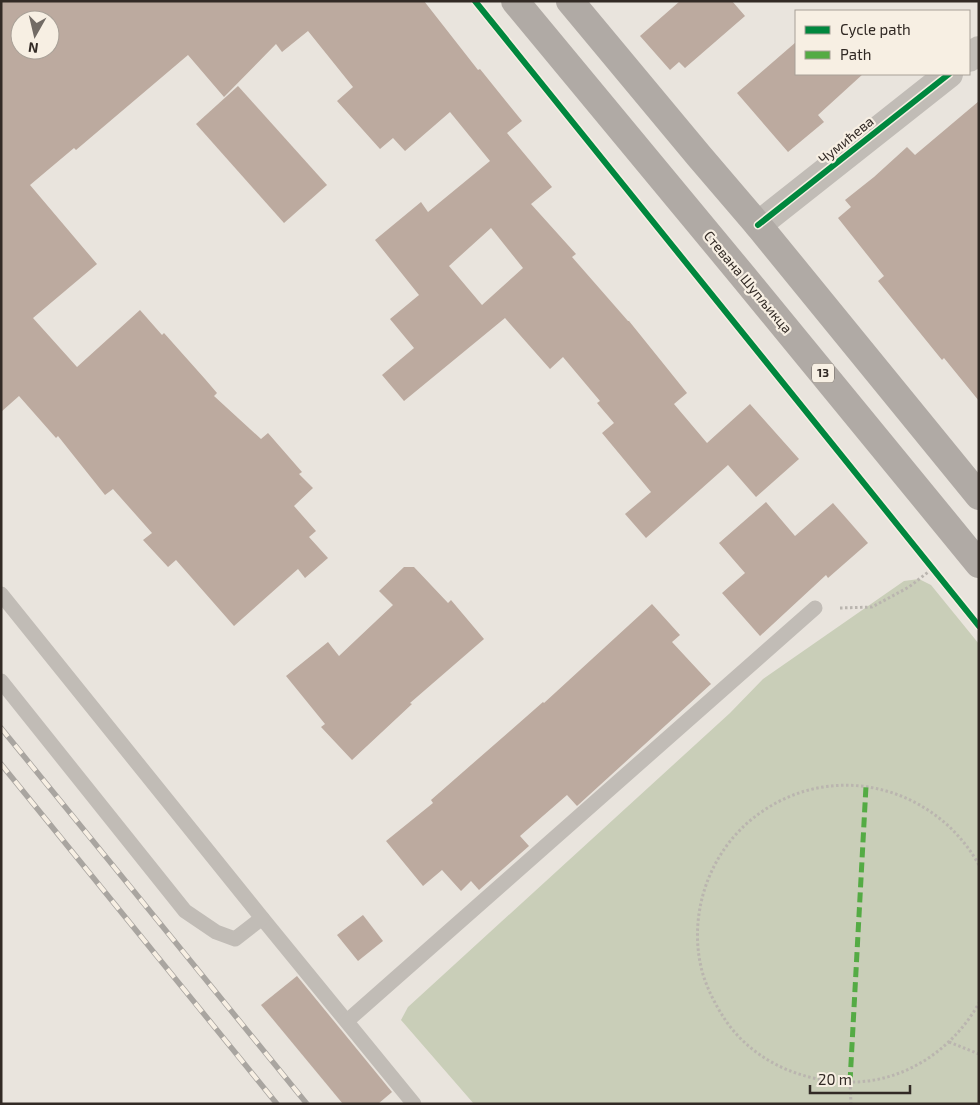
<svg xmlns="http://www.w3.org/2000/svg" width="980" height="1105" viewBox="0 0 980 1105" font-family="'Exo 2',sans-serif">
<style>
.green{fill:#c9ceb8}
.building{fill:#bcaa9f;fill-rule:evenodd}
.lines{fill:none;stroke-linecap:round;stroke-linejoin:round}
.path{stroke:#bab5af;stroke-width:3;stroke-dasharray:2.5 2.5;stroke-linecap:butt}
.service{stroke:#c1bcb6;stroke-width:15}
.minor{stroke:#c1bcb6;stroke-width:28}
.primary{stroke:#b0aaa5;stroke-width:28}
.rail-casing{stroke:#a9a5a0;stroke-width:5.5}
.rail{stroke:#f7efe3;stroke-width:4;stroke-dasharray:11;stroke-linecap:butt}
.quiet{stroke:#54ab44;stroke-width:5;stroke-dasharray:10 5;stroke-linecap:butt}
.cycleway-casing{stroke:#f7efe3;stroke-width:9}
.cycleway{stroke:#00873e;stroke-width:6}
.labels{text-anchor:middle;stroke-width:4.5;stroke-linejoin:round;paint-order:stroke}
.shield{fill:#f7efe3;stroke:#6d655e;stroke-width:1}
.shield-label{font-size:12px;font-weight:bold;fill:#322a25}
.street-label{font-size:14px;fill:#322a25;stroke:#f7efe3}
</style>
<rect width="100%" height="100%" fill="#e9e4dd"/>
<polygon class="green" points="919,579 931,585 979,644 979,1104 474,1104 401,1020 408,1007 730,713 763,679 904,581"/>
<g class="building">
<path d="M1,1H424L478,70L480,69L522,121L507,133L552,187L531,204L576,254L572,257L628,321H629L687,393L674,404L707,443L750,404L799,459L756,497L728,465L646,538L625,514L651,492L602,433L614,423L597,403L600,401L563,357L550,369L505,318L404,401L382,375L414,348L390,319L419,295L375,240L421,202L428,212L490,161L450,112L405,151L393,138L380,149L337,101L353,87L308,31L282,52L276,44L224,97L188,55L76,150L74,148L30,185L97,264L33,318L77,367L140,310L162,335L164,333L205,379L217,393L214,396L261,439L268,433L302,472L299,474L313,488L294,506L316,531L309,537L328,558L305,578L298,569L234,626L176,560L168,567L143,540L152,533L113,489L105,495L58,436L56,438L19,396L1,412ZM20,20H50V50H20ZM491,228L523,268L482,305L449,266Z"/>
<polygon points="680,1 732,1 745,16 685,68 679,62 670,70 640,36"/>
<polygon points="796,42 796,74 863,74 818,115 824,122 788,152 737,93"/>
<polygon points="238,86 327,185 284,223 196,124"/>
<polygon points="979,101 979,401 944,358 942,360 878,281 884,276 838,218 851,207 845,200 874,177 907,147 915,155"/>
<polygon points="766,502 795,536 833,503 868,543 828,578 826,575 760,636 722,593 745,573 719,543"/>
<polygon points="404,567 414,567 448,603 451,600 484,639 410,703 412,704 352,760 321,727 325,724 286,676 328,642 339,656 393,605 379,591"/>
<polygon points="652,604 680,635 672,642 711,684 577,806 567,795 520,836 529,846 479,890 471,881 461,891 442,870 423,886 386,841 433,803 431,800 543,702 544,703"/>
<polygon points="363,915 383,941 358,961 337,935"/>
<polygon points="297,976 392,1092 378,1104 343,1104 261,1005"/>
</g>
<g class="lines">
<g class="path">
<polyline points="840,608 872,607 909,587 932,569"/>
<path d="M979,865C935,786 834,760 760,813C710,848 687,913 702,971C707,989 716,1006 726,1021C753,1060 799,1081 846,1082C902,1084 952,1051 979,1003"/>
<polyline points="949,1042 979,1054"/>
<polyline points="850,1082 851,1104"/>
</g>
<g class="service">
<polyline points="1,594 262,918 414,1104"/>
<polyline points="1,681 185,911 216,932 235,939 262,918"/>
<polyline points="347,1021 815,608"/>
</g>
<g class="minor">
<polyline points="969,58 979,50"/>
<polyline points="758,225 949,74"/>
</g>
<g class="primary">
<polyline points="515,1 742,275 979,564"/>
<polyline points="570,1 699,156 758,225 979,496"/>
</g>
<defs>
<g id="rail">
<polyline points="1,728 307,1104"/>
<polyline points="1,764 277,1104"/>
</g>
</defs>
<use href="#rail" class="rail-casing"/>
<use href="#rail" class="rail"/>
<polyline class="quiet" points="850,1082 866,786"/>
<defs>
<g id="cycleway">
<polyline points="475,1 979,626"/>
<polyline points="758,225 949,74"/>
</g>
</defs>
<use href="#cycleway" class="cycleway-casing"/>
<use href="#cycleway" class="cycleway"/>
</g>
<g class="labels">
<rect class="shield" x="812" y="363.5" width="22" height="19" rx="4"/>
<g class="shield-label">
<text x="823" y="377">13</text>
</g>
<g class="street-label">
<text transform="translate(846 140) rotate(-39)" y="5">Чумићева</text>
<text transform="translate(748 282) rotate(50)" y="5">Стевана Шупљикца</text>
</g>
</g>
<rect width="980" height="1105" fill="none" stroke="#322a25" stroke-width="5"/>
<rect x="795" y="10" width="175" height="65" fill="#f7efe3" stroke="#a8a097"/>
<rect x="805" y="26" width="25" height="8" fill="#00873e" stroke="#a8a097"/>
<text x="840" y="35" font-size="15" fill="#322a25">Cycle path</text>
<rect x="805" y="51" width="25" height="8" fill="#54ab44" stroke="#a8a097"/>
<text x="840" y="60" font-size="15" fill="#322a25">Path</text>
<g transform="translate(35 35) rotate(188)"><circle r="24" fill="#f7efe3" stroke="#a8a097"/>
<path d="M0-4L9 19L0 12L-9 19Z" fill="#726b65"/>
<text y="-8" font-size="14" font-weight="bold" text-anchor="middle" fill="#322a25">N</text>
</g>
<path d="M810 1085v8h100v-8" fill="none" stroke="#322a25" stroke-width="2.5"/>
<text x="818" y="1085" font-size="15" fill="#322a25" stroke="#f7efe3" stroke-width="4" paint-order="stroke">20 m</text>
</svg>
